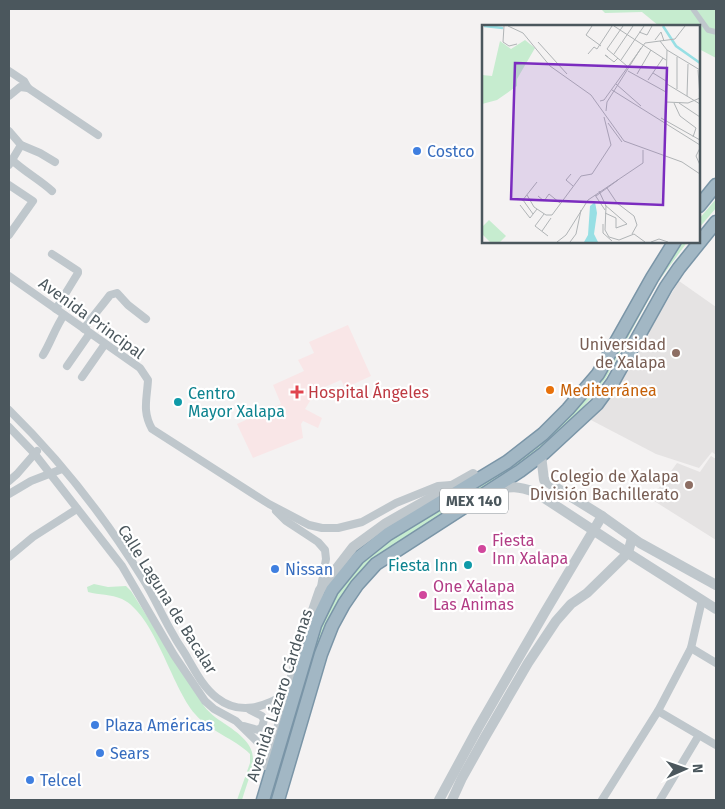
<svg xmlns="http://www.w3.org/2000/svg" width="725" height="809" viewBox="0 0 725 809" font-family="'Fira Sans',sans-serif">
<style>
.education{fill:#e5e3e3}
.medical{fill:#f9e6e7}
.green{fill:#c6eccf}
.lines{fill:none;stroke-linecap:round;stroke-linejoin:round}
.trunk-casing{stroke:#7a95a7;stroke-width:15}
.pedestrian{stroke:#bfc7cc;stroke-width:5.5}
.minor{stroke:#bfc7cc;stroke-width:8}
.tertiary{stroke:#bfc7cc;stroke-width:10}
.trunk{stroke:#a2b7c4;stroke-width:12}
.shop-dot{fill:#3f7fe0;stroke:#fff;stroke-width:2}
.education-dot{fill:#8d6e63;stroke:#fff;stroke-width:2}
.food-dot{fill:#e8710a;stroke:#fff;stroke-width:2}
.health-dot{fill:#e0444e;stroke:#fff;stroke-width:2}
.culture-dot{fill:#0f9aa8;stroke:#fff;stroke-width:2}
.hotel-dot{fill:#d1479c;stroke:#fff;stroke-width:2}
.labels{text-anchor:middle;stroke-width:4.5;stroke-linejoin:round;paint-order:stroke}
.shield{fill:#fff;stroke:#81898e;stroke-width:1}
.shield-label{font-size:15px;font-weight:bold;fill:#4b575d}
.shop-label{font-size:16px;fill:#366cbe;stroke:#fff;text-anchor:start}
.street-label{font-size:16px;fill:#4b575d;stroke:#fff}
.education-label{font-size:16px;fill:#785e54;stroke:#fff;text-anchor:end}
.food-label{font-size:16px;fill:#c56008;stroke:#fff;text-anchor:start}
.health-label{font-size:16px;fill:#be3a42;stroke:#fff;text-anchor:start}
.culture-label{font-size:16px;fill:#0d838f;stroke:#fff;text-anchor:start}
.hotel-label{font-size:16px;fill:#b23c85;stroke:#fff;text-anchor:start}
.inset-river{fill:none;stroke:#97dfe4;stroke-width:2.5}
.inset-road{fill:none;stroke:#b0b4b6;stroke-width:1}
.view{fill:#7b2cbf;fill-opacity:0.15;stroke:#7b2cbf;stroke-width:2.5}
.inset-edge{fill:none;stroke:#4b575d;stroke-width:2.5}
</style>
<rect width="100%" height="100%" fill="#f4f2f2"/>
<g class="education">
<polygon points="679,281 716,307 716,455 712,452 699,468 656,454 589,419 608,399"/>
<polygon points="711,456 716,459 716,540 651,499 677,463 700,472"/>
</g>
<polygon class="medical" points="348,325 371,376 345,388 341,380 318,390 318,393 310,401 305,409 322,418 318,428 303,421 301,424 303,438 253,458 237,424 281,404 273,385 304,371 298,360 314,353 309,342"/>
<g class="green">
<polygon points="601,9 716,9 716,58 699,49 699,26 659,26 642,12 605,13"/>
<polygon points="716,199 716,208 699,228 699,219"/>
<polygon points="680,241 688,241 658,282 606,378 590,399 544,452 412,537 344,599 277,800 270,800 320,625 334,592 361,560 412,524 508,463 600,376"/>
<path d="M94,584L108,587L126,586L131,591L204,706C211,715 219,720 228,726C265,751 253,763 242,800H237L250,763V754C234,738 210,732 195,714C171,686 155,615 122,599C111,594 99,595 88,592L87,587Z"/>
</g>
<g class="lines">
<defs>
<g id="trunk">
<polyline points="699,206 716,185"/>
<polyline points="263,800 315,625 332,590 358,558 388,534 507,462 543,434 568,409 598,374 652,278 675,241"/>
<polyline points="278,800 321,654 332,626 344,604 357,585 376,564 520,471 544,453 597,404 613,382 666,287 679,268 716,222"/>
</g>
</defs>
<use href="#trunk" class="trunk-casing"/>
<polyline class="pedestrian" points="693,9 708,30 716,32"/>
<g class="minor">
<polyline points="9,71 24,81 28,88 98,135"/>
<polyline points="9,96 20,87 28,88"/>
<polyline points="9,131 21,145 40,153 55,162"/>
<path d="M12,160C25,172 40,180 52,191"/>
<polyline points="9,165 21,145"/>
<polyline points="9,185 33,201 9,235"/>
<polyline points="52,254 78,271 78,273 56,309"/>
<path d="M9,276L140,368L148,380C147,399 142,411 152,429L269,504L309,525L322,528H338L362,522L396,503L438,486L451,485"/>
<polyline points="62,301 88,319"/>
<path d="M84,329C92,317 101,307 110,295L117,293L128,305L146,319"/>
<path d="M43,355C51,342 55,328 64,315"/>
<polyline points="67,366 90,333"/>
<polyline points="82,377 105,344"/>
<path d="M9,410C60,460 106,519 143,579C155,598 163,618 174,636C178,644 184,651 188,659C196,673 204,688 217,698C240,716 265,707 288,693"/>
<polyline points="9,427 34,453 122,566 174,655 205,701 214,709 236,721 269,753"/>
<polyline points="9,481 17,474 37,451"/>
<polyline points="9,494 31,481 62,469"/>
<polyline points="276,511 286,521 318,542 325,550 326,559 321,587"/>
<polyline points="9,557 33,537 77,509"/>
<polyline points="691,648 716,663"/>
<polyline points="658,711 716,745"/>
<polyline points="244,726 258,730 262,727 264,720 262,716 250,710"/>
<polyline points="602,800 658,711 691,648 702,600"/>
<polyline points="660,800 699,735"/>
</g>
<g class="tertiary">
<polyline points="541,455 544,480 602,516 640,543 716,585"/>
<path d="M494,490C511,486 518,486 535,492L628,553L716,609"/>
<polyline points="265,765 276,736 298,654 320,590 353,547 386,523 473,474"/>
<polyline points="439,800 478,728 545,612 602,516"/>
<polyline points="452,800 462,778 485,737 528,663 556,621 571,604 587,593 628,553 632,538"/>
</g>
<use href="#trunk" class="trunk"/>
</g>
<g class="shop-dot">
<circle cx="417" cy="151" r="5"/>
<circle cx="275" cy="569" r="5"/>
<circle cx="95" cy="725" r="5"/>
<circle cx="100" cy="753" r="5"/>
<circle cx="30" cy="780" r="5"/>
</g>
<g class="education-dot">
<circle cx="676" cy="353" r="5"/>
<circle cx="689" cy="485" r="5"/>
</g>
<circle class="food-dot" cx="550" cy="390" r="5"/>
<path class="health-dot" d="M294.5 384.5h5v5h5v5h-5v5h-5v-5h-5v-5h5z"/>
<g class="culture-dot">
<circle cx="178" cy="402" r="5"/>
<circle cx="468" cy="565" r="5"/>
</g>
<g class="hotel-dot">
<circle cx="482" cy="549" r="5"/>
<circle cx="423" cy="595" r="5"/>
</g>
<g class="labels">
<rect class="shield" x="440" y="488.5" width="68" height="25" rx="4"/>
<g class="shield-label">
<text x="474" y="506">MEX 140</text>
</g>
<g class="shop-label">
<text x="427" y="157">Costco</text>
<text x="285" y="575">Nissan</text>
<text x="105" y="731">Plaza Américas</text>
<text x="110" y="759">Sears</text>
<text x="40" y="786">Telcel</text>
</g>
<g class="street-label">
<text transform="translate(92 318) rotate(36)" y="6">Avenida Principal</text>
<text transform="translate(168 599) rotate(58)" y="6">Calle Laguna de Bacalar</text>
<text transform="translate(279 695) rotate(-72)" y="6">Avenida Lázaro Cárdenas</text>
</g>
<g class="education-label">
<text x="666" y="350">Universidad<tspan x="666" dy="18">de Xalapa</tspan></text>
<text x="679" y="482">Colegio de Xalapa<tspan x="679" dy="18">División Bachillerato</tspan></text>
</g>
<g class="food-label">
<text x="560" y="396">Mediterránea</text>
</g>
<g class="health-label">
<text x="308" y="398">Hospital Ángeles</text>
</g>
<g class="culture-label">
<text x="188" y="399">Centro<tspan x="188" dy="18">Mayor Xalapa</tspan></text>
<text x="458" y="571" text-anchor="end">Fiesta Inn</text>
</g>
<g class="hotel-label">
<text x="492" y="546">Fiesta<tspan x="492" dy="18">Inn Xalapa</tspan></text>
<text x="433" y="592">One Xalapa<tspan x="433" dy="18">Las Animas</tspan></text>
</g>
</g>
<g transform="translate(482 25)">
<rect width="218" height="218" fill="#f4f2f2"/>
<path d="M43,15L53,23L35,54V61L15,75L0,79V50L10,51L18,16L29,24ZM7,195L24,211L18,217H8L0,209V202Z" fill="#c6eccf"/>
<path d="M113,177L115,188L112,209L116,217H102L106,210L108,181Z" fill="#97dfe4"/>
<path class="inset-river" d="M2,1L21,3M181,1L194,21L218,38"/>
<path class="inset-road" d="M22,1L21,17L27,21L35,19M26,1L41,8L68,41L109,70L142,116L200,137L218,149M110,1L104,10L119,21M132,1L184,35M141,1L125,24L145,41M157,7L165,10L170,1M173,15L179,7L182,16M178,16L185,25L218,45M56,17L85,49M106,29L112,22L115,24L130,1M132,29L151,1M126,32L123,30L132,37L136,33M139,35L162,1M216,45L218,71M146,46L184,67M171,48L184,56M155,49L169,25M166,55L181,33M134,59L159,81M185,59L218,79M195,64V32M130,65L218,120M205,71L206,39M118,76L122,75L163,18L193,14L203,1M184,77L206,78L218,73M192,78L198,91L214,103L211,112M197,78L218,92M124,86L125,77L159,23M179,93L218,115M183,95L185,25M126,98L140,117M218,123L214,131L218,140M89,149L84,155L91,161M125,163L135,178L152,191L155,200L150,209M117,166L124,181L123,205L127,212L137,215L152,209L163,217M45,170L52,182L64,190H70L99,151L110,149L129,120L122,92M113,170L123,185M56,171L62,176L67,169L78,178M114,171L136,155M41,175L51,189M40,176L55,157M38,180L48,193L55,184M123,180L145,199L134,203V193L123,188M62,189L53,201L66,211M121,199V208L130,216M60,206L69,193M75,217L84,210L106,175L161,138V125M88,217L94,209L99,185M169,217L177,214L186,217"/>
<path class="view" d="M33,38L185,43L181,180L29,174Z"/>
<rect width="218" height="218" class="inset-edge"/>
</g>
<rect width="725" height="809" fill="none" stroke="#4b575d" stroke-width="20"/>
<g transform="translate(685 769) rotate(88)" stroke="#ffffff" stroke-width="4" paint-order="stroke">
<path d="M0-4L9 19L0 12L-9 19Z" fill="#4b575d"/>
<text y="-8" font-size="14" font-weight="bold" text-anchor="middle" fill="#4b575d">N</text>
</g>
</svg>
